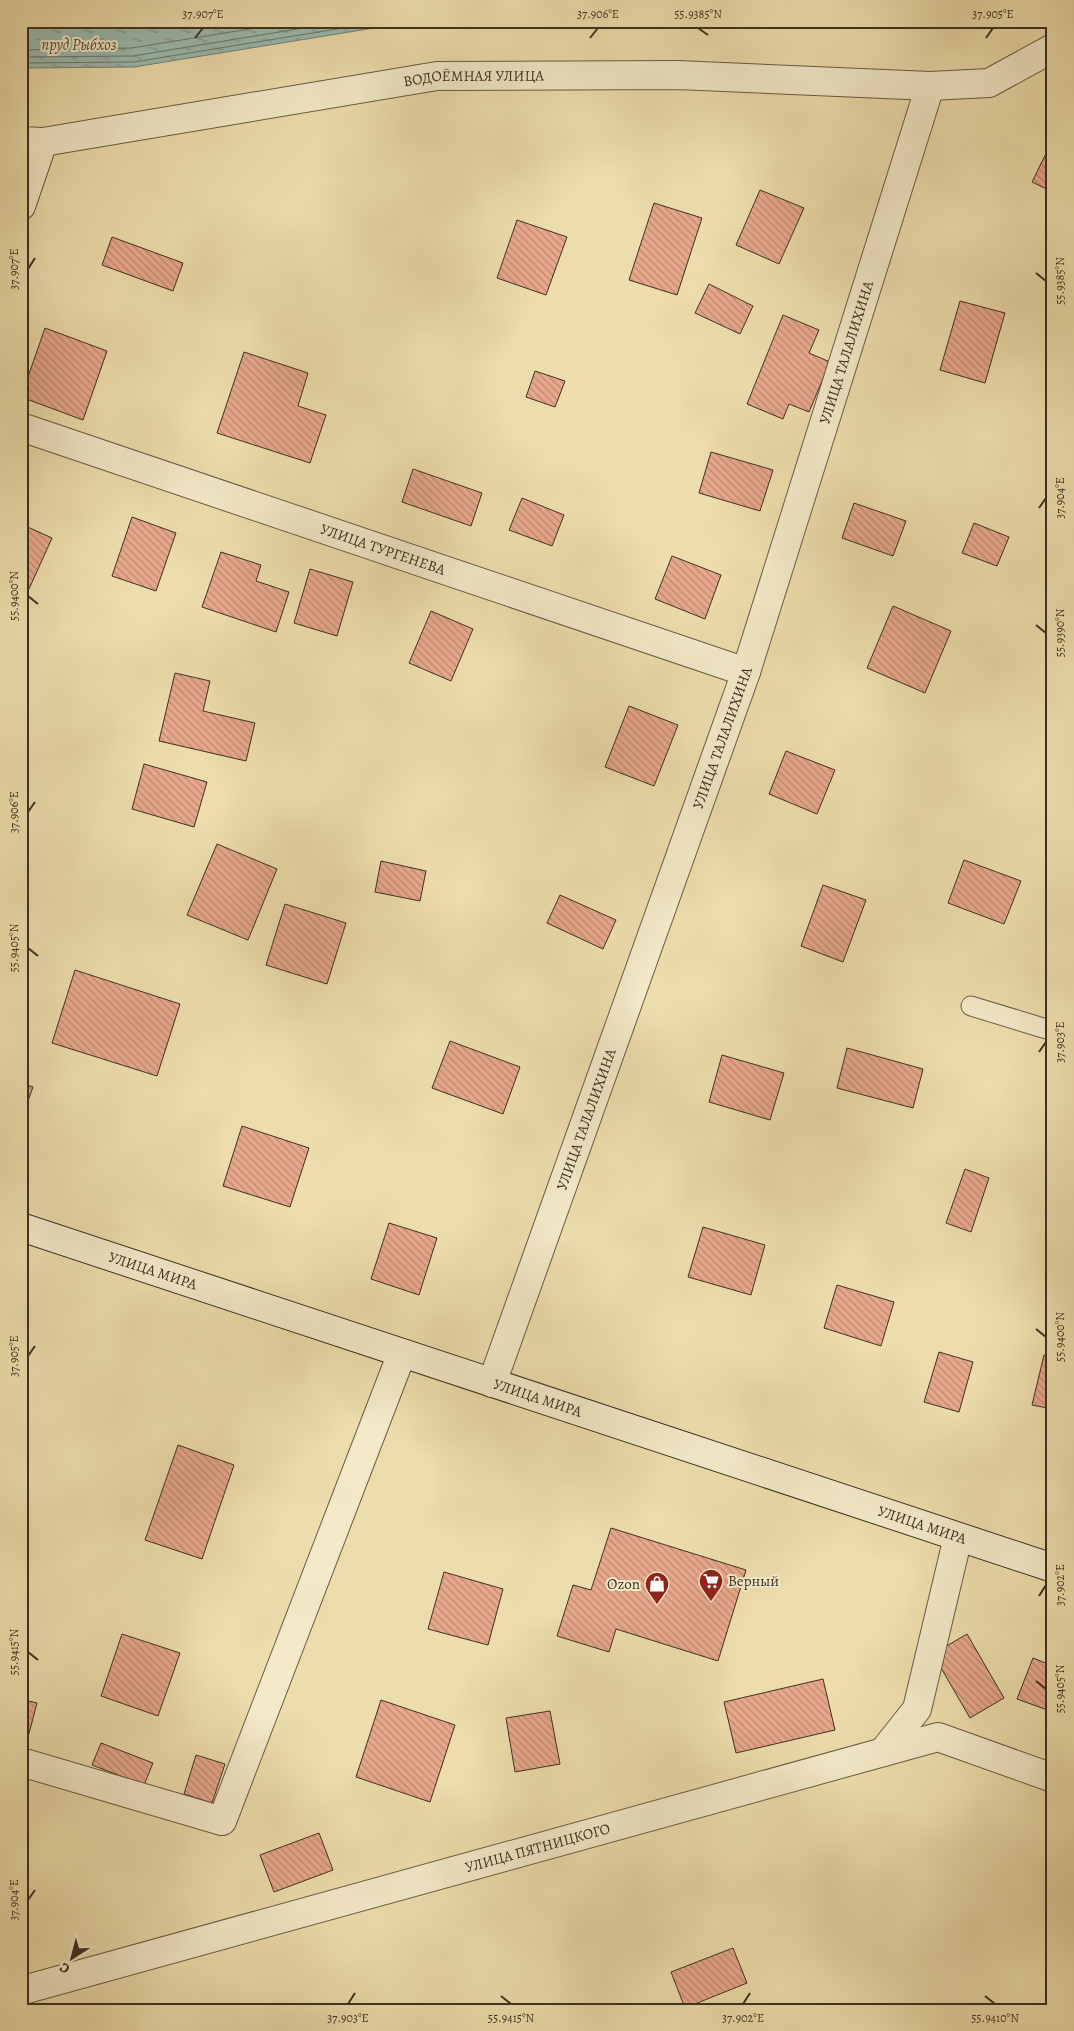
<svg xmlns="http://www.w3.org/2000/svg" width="1074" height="2031" viewBox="0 0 1074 2031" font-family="Alegreya,serif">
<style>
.water{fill:url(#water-ripples);stroke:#748377}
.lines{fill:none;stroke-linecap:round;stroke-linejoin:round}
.shore{stroke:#6b7668;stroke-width:1}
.building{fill:url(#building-back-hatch);stroke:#3c3021}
.lane-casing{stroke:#685b44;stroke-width:21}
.street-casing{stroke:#685b44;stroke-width:30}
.secondary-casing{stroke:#3c3021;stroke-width:30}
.lane{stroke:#f3e9c9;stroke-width:19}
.street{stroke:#f3e9c9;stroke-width:28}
.secondary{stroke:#f3e9c9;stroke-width:28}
.ticks{fill:none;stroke:#3c3021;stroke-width:2}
.labels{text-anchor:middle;stroke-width:4;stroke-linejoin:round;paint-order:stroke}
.street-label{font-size:15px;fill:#3c3021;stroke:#f3e9c9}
.poi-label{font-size:15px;fill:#3c3021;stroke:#f3e9c9;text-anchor:start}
.water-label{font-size:16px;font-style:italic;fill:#4f4c3e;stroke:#f3e9c9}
.neatline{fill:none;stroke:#3c3021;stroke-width:2}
.ticks-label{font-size:12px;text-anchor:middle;fill:#3c3021}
</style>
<defs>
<pattern id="water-ripples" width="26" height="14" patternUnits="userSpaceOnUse" patternTransform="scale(1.25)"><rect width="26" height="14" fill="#9abbb0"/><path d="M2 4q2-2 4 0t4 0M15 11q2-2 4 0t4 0" fill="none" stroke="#7f988f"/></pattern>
<pattern id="building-back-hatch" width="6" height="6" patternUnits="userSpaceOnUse" patternTransform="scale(1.25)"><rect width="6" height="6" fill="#e8a88c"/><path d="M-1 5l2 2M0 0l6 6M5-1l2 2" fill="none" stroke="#bd8972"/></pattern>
</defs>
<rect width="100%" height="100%" fill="#edddac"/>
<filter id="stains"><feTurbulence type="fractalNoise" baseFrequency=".004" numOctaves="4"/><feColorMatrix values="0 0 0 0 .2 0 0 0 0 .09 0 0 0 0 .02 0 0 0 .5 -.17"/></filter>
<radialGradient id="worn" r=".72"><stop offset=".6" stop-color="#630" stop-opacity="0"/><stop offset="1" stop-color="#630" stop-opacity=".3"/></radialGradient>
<polygon class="water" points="21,21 417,21 134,67 21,68"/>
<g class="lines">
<g class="shore">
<polyline points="21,50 132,48 299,21"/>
<polyline points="21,57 133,56 346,21"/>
<polyline points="21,63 134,62 386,21"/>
</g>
</g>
<g class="building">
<polygon points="1053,139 1053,192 1032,182"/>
<polygon points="760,190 804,208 779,264 736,245"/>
<polygon points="654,203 702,218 677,295 629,280"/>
<polygon points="517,220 567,237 546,295 497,278"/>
<polygon points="112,237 183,263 173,291 102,265"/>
<polygon points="709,284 753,306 740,334 695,313"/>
<polygon points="960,301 1005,313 985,383 940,370"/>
<polygon points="783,315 819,330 809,353 830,362 809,412 789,404 783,419 747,404"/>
<polygon points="45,328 107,351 83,420 21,397"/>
<polygon points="244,352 308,373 298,406 326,415 310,463 217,433"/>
<polygon points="535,371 565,381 555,407 526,397"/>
<polygon points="711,452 773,470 760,511 699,493"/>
<polygon points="413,469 482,493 471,526 402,502"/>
<polygon points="522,498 564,515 552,546 509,530"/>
<polygon points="854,503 906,521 893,556 842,538"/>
<polygon points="132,517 176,533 156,591 112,576"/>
<polygon points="974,523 1009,537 997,566 962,553"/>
<polygon points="21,524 52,538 29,589 21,586"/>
<polygon points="221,552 261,565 256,581 289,592 276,632 202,607"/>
<polygon points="672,556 721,575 705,619 655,599"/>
<polygon points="310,569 353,582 337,636 294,623"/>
<polygon points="893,606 951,631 925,693 867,668"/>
<polygon points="431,611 473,629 451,681 409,663"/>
<polygon points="21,639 28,642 21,659"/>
<polygon points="175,673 210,681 203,711 255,723 246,761 159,741"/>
<polygon points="629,706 678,725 654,786 605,767"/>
<polygon points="786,751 835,770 817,814 769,794"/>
<polygon points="144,764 207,782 194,827 132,809"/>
<polygon points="217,844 277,869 248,940 187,915"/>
<polygon points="964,860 1021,881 1004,924 948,903"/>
<polygon points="381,861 426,871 420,901 375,892"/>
<polygon points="823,885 866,900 843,962 801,946"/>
<polygon points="560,895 616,920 603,949 547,923"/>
<polygon points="285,904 346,923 327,984 266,965"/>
<polygon points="75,970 180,1004 157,1076 52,1043"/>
<polygon points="450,1041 520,1067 503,1114 432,1088"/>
<polygon points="847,1048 923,1069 913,1108 837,1088"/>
<polygon points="722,1055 784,1073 770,1120 709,1102"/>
<polygon points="21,1083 33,1087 21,1120"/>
<polygon points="242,1126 309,1148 290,1207 223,1186"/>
<polygon points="965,1169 989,1178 971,1232 946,1223"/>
<polygon points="389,1223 437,1238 419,1295 371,1279"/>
<polygon points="703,1227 765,1245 751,1295 688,1277"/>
<polygon points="837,1285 894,1302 881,1346 824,1328"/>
<polygon points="939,1352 973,1362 959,1412 924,1402"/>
<polygon points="1044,1355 1053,1357 1053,1409 1032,1405"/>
<polygon points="178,1445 234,1465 202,1559 145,1540"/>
<polygon points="611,1528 746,1570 718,1661 616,1629 609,1652 557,1636 573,1585 591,1590"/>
<polygon points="444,1572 503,1589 488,1645 428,1629"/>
<polygon points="122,1634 180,1653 158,1716 101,1696"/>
<polygon points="967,1634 1004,1698 970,1718 933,1654"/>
<polygon points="1033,1658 1053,1666 1053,1712 1017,1699"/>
<polygon points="823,1679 835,1730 736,1753 724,1702"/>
<polygon points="21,1699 37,1703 26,1745 21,1743"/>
<polygon points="381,1700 455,1725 430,1802 356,1777"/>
<polygon points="550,1711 560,1764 515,1772 506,1718"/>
<polygon points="101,1743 153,1763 144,1785 92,1765"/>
<polygon points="196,1755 225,1764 212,1803 184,1794"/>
<polygon points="319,1833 333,1870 274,1892 260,1855"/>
<polygon points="733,1948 747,1983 685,2008 671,1972"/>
</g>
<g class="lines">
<defs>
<polyline id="lane" points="971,1006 1053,1031"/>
<g id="street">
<path id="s1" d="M21,141L43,142L437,76L678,75L930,86L989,83L1053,48"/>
<polyline points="21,206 43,142"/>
<path id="s2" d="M21,427L746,672"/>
<path id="s3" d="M492,1383L746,672L930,86"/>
<polyline points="883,1752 917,1709 958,1537"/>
<polyline points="21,1762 222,1821 402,1353"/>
<path id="s4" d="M21,1987L27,1989L938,1737L1053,1778"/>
</g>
<g id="secondary">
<path id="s5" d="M21,1227L1053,1568"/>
</g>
</defs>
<use href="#lane" class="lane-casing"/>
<use href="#street" class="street-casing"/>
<use href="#secondary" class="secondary-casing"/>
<use href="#lane" class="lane"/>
<use href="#street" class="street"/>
<use href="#secondary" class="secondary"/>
</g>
<path class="ticks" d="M698,28L708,35M195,38L203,28M590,38L598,28M986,38L993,28M28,269L35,258M1036,273L1046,281M1039,508L1046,498M28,596L38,604M1036,625L1046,633M28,812L35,802M28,948L38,956M1039,1052L1046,1042M1036,1329L1046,1337M28,1356L35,1346M1039,1596L1046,1585M28,1652L38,1660M1036,1681L1046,1689M28,1900L35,1890M501,1996L511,2004M985,1996L995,2004M348,2004L355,1993M743,2004L750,1993"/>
<defs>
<symbol id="supermarket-pin" viewBox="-11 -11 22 30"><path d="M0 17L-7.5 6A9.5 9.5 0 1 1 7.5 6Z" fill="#8f2418" stroke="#f3e9c9"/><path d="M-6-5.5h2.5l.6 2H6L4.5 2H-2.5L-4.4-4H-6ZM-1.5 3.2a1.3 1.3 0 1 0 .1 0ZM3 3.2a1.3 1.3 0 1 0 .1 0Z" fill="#fff"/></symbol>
<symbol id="shop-pin" viewBox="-11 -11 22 30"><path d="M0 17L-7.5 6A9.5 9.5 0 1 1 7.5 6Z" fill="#8f2418" stroke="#f3e9c9"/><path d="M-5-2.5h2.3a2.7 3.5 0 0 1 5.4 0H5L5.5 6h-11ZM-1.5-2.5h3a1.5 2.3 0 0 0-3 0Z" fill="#fff"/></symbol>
</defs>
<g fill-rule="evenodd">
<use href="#supermarket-pin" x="697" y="1567" width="28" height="38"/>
<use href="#shop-pin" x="643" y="1570" width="28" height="38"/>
</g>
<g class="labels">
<g class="street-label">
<text dy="5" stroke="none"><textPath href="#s1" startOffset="458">ВОДОЁМНАЯ УЛИЦА</textPath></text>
<text dy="5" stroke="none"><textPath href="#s3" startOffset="1090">УЛИЦА ТАЛАЛИХИНА</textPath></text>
<text dy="5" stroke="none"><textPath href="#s2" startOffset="382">УЛИЦА ТУРГЕНЕВА</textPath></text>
<text dy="5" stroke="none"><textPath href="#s3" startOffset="685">УЛИЦА ТАЛАЛИХИНА</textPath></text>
<text dy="5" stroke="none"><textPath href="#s3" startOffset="280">УЛИЦА ТАЛАЛИХИНА</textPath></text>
<text dy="5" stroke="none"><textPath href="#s5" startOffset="139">УЛИЦА МИРА</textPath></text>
<text dy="5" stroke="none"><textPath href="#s5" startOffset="544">УЛИЦА МИРА</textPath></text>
<text dy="5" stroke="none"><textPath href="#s5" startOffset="949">УЛИЦА МИРА</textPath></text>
<text dy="5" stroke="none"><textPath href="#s4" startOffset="536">УЛИЦА ПЯТНИЦКОГО</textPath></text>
</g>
<g class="poi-label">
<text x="728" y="1586">Верный</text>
<text x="640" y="1589" text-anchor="end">Ozon</text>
</g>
<g class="water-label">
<text x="79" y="50">пруд Рыбхоз</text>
</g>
</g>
<rect width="1074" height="2031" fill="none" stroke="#edddac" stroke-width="55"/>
<g transform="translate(72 1958) rotate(216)" stroke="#f3e9c9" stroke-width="4" paint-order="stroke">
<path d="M0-4L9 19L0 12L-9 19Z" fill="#3c3021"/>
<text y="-8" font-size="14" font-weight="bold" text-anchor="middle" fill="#3c3021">С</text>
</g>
<rect x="28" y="28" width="1018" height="1976" class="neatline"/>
<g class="ticks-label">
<text x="203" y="18">37.907°E</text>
<text x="598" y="18">37.906°E</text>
<text x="698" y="18">55.9385°N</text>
<text x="993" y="18">37.905°E</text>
<text transform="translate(14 269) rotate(-90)" y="4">37.907°E</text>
<text transform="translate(1060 281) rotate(-90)" y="4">55.9385°N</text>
<text transform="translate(1060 498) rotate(-90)" y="4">37.904°E</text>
<text transform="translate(14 596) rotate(-90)" y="4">55.9400°N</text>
<text transform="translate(1060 633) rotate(-90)" y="4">55.9390°N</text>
<text transform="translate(14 812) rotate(-90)" y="4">37.906°E</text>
<text transform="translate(14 948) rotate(-90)" y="4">55.9405°N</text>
<text transform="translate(1060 1042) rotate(-90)" y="4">37.903°E</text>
<text transform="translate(1060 1337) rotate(-90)" y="4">55.9400°N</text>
<text transform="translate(14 1356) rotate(-90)" y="4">37.905°E</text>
<text transform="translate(1060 1585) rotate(-90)" y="4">37.902°E</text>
<text transform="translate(14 1652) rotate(-90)" y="4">55.9415°N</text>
<text transform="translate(1060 1689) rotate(-90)" y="4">55.9405°N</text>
<text transform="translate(14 1900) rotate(-90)" y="4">37.904°E</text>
<text x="348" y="2022">37.903°E</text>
<text x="511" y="2022">55.9415°N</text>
<text x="743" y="2022">37.902°E</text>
<text x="995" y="2022">55.9410°N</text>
</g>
<rect width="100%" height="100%" filter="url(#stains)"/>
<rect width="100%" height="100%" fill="url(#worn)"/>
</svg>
